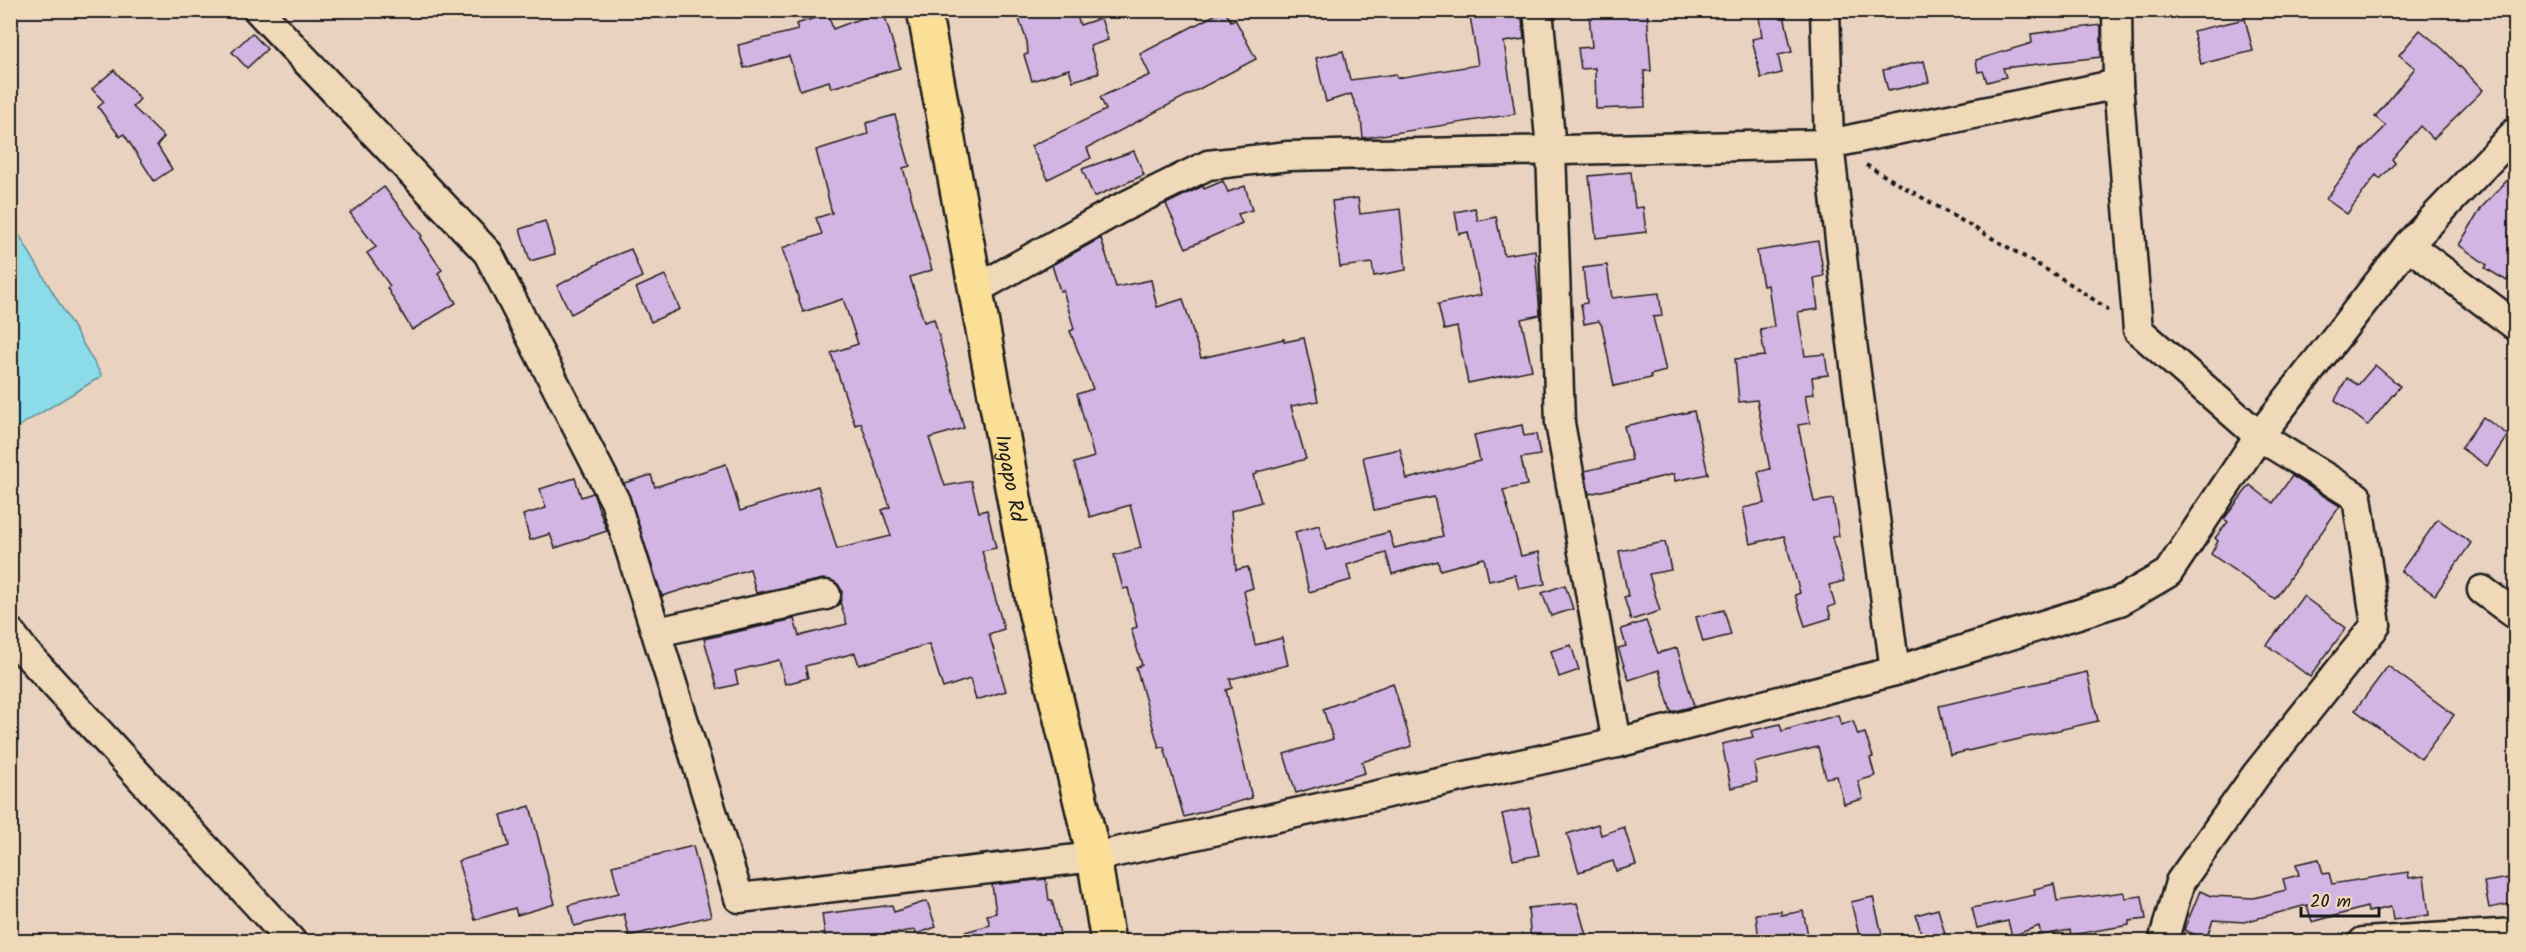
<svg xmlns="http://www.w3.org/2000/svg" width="2526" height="952" viewBox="0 0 2526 952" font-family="Kalam,sans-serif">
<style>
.water{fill:#8cdbe9;stroke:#5f8f97;stroke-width:1.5}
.building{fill:#d2b5e2;stroke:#1c1c1c;stroke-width:1.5}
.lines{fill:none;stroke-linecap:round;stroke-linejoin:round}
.minor-casing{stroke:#1c1c1c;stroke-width:33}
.major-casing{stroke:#1c1c1c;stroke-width:38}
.path{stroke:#1c1c1c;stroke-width:4;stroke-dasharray:4.5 4.5;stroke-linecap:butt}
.minor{stroke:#f0d9b9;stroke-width:28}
.major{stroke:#fbdf96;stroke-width:33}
.labels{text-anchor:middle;stroke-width:4.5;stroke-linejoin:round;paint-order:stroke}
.street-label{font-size:21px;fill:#1c1c1c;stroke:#f0d9b9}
</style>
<rect width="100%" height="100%" fill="#ead2c1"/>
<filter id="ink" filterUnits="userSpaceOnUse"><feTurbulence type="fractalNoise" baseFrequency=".0167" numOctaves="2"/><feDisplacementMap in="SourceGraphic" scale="12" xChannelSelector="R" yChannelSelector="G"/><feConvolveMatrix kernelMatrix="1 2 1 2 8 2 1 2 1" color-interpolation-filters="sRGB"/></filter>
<g filter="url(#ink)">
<polygon class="water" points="11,221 102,376 11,431 10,431"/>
<g class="building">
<polygon points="883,10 900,68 831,88 829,81 800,90 789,56 744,68 738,45 798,30 796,24 828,14 833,29"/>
<polygon points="1016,10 1075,10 1080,25 1101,18 1108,40 1090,46 1099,73 1073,81 1069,69 1032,81 1024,55 1028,54 1027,42"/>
<polygon points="1224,10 1231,21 1235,19 1256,59 1087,148 1091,158 1048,179 1031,146 1106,110 1100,97 1150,75 1140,54"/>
<polygon points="1469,10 1521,10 1524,39 1504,42 1515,114 1363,138 1361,119 1351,94 1326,102 1316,58 1343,51 1350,80 1396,74 1397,78 1478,65"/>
<polygon points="1647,10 1651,71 1644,71 1645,107 1596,109 1595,68 1581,69 1578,48 1592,47 1589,14"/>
<polygon points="1758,10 1783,10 1792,52 1778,55 1782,73 1761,78 1752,39 1762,37"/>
<polygon points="2245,19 2253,51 2201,64 2193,31"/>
<polygon points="2101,25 2101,57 2003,68 2006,77 1987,82 1983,71 1978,72 1976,60 2032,43 2031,34"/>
<polygon points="2420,30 2443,49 2483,90 2433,139 2420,126 2392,159 2395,163 2380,179 2376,175 2347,214 2326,199 2363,149 2386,126 2375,117 2415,68 2399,55"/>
<polygon points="252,33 267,49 247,68 232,52"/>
<polygon points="1924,61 1929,82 1888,91 1883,70"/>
<polygon points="114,70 140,99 133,107 164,137 157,145 172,169 154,181 124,134 120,137 98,107 104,102 92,89"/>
<polygon points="895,115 910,166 903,168 932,270 910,277 924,322 934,319 964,428 929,438 945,486 971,481 979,512 987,510 996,548 982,551 1004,629 989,634 1006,691 976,700 970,679 943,688 929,644 859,665 855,653 805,666 808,678 785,684 779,660 735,671 738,684 718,689 704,639 794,619 799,636 847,624 840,602 842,591 838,584 823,579 756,593 750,569 662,596 624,483 651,475 655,487 726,464 740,511 818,486 837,549 891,536 882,510 890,507 861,423 855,425 831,353 858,344 843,299 803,312 782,248 822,234 816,218 832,213 816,150 868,134 866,123"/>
<polygon points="1134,151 1144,175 1094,197 1082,169"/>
<polygon points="2516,171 2516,265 2507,281 2485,268 2487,265 2459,245 2482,207"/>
<polygon points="1631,172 1635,208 1643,207 1646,232 1596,238 1589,176"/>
<polygon points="1223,181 1228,192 1245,186 1252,210 1238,214 1242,223 1186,248 1166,204 1203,186 1204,189"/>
<polygon points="384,187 422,236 420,238 442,270 438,273 456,303 412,330 387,288 390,286 367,253 376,247 350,213"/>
<polygon points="1358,198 1360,214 1400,209 1406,270 1374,276 1372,263 1340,267 1332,201"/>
<polygon points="1475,208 1478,221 1496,217 1504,255 1535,250 1540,315 1521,319 1532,370 1468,383 1457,327 1444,330 1438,304 1481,295 1468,232 1459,234 1455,212"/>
<polygon points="545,221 555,254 530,261 520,229"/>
<polygon points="1101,238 1116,287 1151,280 1157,307 1183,299 1201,358 1284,339 1284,342 1304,338 1318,401 1291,406 1306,459 1257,472 1257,474 1253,475 1261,502 1231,511 1236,570 1248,567 1253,588 1244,591 1255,645 1282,638 1288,665 1230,679 1232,688 1226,690 1252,798 1184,817 1164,747 1159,748 1136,667 1142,665 1131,629 1137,627 1128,588 1123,589 1114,555 1141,548 1130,505 1090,517 1074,463 1094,457 1077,394 1093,389 1070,331 1074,329 1063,290 1060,291 1052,265"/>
<polygon points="1818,241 1824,276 1814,278 1818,309 1798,312 1805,356 1825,354 1828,375 1812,377 1814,394 1805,395 1810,423 1798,425 1814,502 1833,499 1839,536 1832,537 1844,581 1829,585 1835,605 1828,607 1831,618 1805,626 1795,595 1800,593 1784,536 1750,544 1743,508 1765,503 1758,472 1770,469 1757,400 1739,402 1735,359 1765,356 1760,329 1774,327 1768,285 1763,286 1757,251"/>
<polygon points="631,249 642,277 571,314 557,286 608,258"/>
<polygon points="1607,265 1612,298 1659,293 1662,316 1653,317 1666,371 1650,375 1651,378 1614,386 1602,326 1599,321 1584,324 1581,304 1587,303 1583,268"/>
<polygon points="665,275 680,309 651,322 636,288"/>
<polygon points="2375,365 2400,386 2368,425 2335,400 2347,378 2358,385"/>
<polygon points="1694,411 1708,474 1675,481 1674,474 1589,494 1585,471 1632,460 1624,426"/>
<polygon points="2483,417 2508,435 2487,466 2461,448"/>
<polygon points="1522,425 1524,436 1536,434 1540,455 1521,458 1527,485 1503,490 1521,556 1539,552 1545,584 1519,589 1515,575 1489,581 1484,558 1440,570 1438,561 1392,574 1386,553 1347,565 1351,580 1309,592 1295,532 1319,525 1326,550 1389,532 1394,548 1443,536 1434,497 1374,510 1363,457 1400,449 1407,479 1480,461 1474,435"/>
<polygon points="2292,476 2340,506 2275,599 2211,554 2218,541 2215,538 2228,522 2224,519 2250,485 2273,503"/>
<polygon points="575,478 581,497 593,493 607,531 555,548 550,534 530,540 523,515 546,508 540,489"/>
<polygon points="2438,519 2471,543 2435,595 2401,571"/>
<polygon points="1665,542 1671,570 1649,574 1660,611 1631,620 1624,597 1628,596 1619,551"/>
<polygon points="1565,585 1573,609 1551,616 1542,593"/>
<polygon points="2303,596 2346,628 2310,677 2267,645"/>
<polygon points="1724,610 1731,635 1703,642 1696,617"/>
<polygon points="1646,621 1658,653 1677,648 1694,706 1671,712 1659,670 1629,680 1618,648 1626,646 1621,629"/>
<polygon points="1571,645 1579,670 1559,677 1551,651"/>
<polygon points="2388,666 2454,715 2421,759 2355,710"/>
<polygon points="2087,672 2098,721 1950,755 1939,706"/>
<polygon points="1393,683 1412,746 1362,762 1365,773 1296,793 1284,754 1333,739 1323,709"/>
<polygon points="1838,715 1841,725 1853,721 1858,735 1865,733 1873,757 1870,758 1875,776 1858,781 1863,799 1844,804 1837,776 1826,778 1818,747 1754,763 1757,782 1731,788 1722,744 1753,737 1751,731 1780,724 1782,731"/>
<polygon points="530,806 555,904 517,915 515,908 475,920 458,861 509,846 501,815"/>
<polygon points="1529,808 1539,855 1513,860 1502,814"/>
<polygon points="1598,824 1601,835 1624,827 1636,865 1616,871 1613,861 1579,872 1567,834"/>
<polygon points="693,846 711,916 629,936 624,914 574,926 569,905 619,893 612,866"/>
<polygon points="2319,859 2323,874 2329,873 2332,884 2408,872 2409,878 2424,876 2429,915 2393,920 2391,907 2368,912 2367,907 2312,922 2307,905 2244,922 2213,920 2206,939 2184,930 2200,891 2211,896 2254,898 2286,890 2283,879 2299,875 2296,864"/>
<polygon points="2516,877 2516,903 2489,908 2484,882"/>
<polygon points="1046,879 1049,900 1052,900 1060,934 1030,942 952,942 951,936 990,925 987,915 996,913 992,885"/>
<polygon points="2054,884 2057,901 2124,892 2125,898 2142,896 2146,919 2129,921 2129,925 2071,935 2070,930 2041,935 2039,926 2012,936 2008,921 1977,928 1972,908 2035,895 2034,889"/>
<polygon points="1873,897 1882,934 1860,939 1851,902"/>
<polygon points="927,901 936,927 916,934 915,930 826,942 822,914 892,905 894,912"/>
<polygon points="1577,903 1588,942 1531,942 1528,908"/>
<polygon points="1938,909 1945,934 1923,940 1916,915"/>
<polygon points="1781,911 1781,915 1803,911 1808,935 1759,941 1756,914"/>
</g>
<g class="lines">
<defs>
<g id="minor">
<polyline points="258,10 488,253 615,501 739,898 1094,857 1617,743 1895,671 2120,601 2168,573 2259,436 2408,245 2516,132"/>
<polyline points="1538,10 1551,149 1560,423 1617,743"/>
<polyline points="1825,10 1829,144 1850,327 1895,671"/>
<polyline points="2117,10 2118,84 2138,330 2259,436 2357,497 2376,625 2256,775 2180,882 2163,942"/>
<polyline points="2408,245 2516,326"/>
<polyline points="975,290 1117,210 1208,165 1288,156 1829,144 2118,84"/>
<polyline points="2482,590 2516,615"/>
<polyline points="10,632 25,652 292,942"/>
<polyline points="657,632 826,595"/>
<polyline points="2363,942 2516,933"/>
</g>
<g id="major">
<path id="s1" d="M924,10L1034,606L1094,857L1108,942"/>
</g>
</defs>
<use href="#minor" class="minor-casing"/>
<use href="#major" class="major-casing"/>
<polyline class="path" points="1866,165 2066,281 2109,310"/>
<use href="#minor" class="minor"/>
<use href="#major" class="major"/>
</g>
</g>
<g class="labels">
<g class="street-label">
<text dy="7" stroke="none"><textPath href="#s1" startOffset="476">Ingapo Rd</textPath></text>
</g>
</g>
<rect width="2526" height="952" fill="none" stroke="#f0d9b9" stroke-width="36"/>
<rect x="18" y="18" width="2490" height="916" fill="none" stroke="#1c1c1c" stroke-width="2" filter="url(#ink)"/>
<path d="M2301 907v9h78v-9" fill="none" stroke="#1c1c1c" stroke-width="3"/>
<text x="2310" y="907" font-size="18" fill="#1c1c1c" stroke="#f0d9b9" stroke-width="4.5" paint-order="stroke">20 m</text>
</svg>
